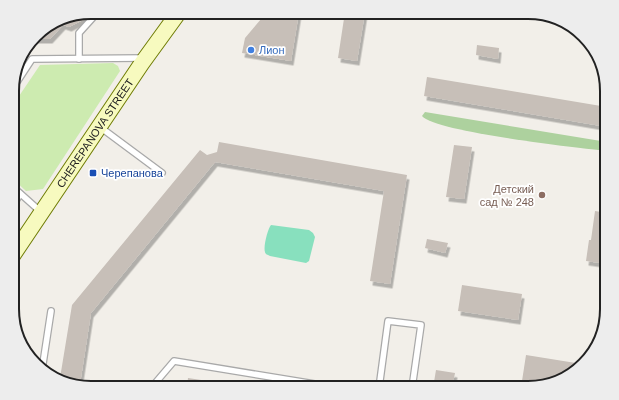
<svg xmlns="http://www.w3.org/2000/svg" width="619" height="400" viewBox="0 0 619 400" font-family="Helvetica,sans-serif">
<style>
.grass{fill:#cdebb0}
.forest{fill:#add19e}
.park{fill:#c8facc}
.pitch{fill:#88e0be}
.building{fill:#c7bfb8;filter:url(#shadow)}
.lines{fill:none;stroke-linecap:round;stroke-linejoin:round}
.service-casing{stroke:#a9a9a9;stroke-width:8}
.secondary-casing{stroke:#707d05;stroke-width:17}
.service{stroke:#fff;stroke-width:5.5}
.secondary{stroke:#f7fabf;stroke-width:15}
.shop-dot{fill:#3f7fe0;stroke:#fff;stroke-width:1.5}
.transit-dot{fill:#1a4fb4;stroke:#fff;stroke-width:1.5}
.education-dot{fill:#8d6e63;stroke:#fff;stroke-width:1.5}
.labels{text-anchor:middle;stroke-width:3.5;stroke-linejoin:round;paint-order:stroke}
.shop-label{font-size:11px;fill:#366cbe;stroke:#fff;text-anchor:start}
.street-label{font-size:11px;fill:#222;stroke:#fff}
.transit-label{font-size:11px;fill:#164399;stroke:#fff;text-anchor:start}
.education-label{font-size:11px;fill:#785e54;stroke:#fff;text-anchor:end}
.rim{fill:none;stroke:#222;stroke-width:2}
</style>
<defs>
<filter id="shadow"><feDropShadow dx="2.5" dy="4.5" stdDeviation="0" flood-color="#0004"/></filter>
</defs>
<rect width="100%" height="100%" fill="#f2efe9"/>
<polygon class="grass" points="113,63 118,66 120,71 43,189 26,191 13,179 13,105 40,65"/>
<path class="forest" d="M425,112L607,142V151C579,148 435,132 422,116Z"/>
<polygon class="park" points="473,383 503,388 472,388"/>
<path class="pitch" d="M271,225L309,230L313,233L315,237L309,261L306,263L270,256C268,255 265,254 265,252C263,247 268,228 271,225Z"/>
<g class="building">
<polygon points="92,12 87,18 69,27 63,25 50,39 33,39 39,32 61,18"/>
<polygon points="267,12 299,12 291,61 242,53 245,38"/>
<polygon points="345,12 365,12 357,61 338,58"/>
<polygon points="477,45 499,48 498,59 476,55"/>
<polygon points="427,77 607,107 607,127 424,96"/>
<polygon points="219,142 407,175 390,284 370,281 384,191 215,162 91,313 80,384 60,378 72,305 200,150 207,155 217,152"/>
<polygon points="454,145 472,147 464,199 446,197"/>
<polygon points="595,211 607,213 607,264 586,261 589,240 591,240"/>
<polygon points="427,239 448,243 445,253 425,248"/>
<polygon points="462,285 522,294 518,320 458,311"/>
<polygon points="526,355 582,364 567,377 544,384 522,381"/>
<polygon points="436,370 455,373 452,388 433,388"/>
<polygon points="188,378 221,383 220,388 187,388"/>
</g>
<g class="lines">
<defs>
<g id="service">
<polyline points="79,59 79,33 98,12"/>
<polyline points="13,88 32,59 143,58"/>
<polyline points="100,127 162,173"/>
<polyline points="13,187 41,212"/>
<polyline points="13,206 20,194"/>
<polyline points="42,370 51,311"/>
<polyline points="151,388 174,361 339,388"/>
<polyline points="379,388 388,321 421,325 412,388"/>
</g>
<g id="secondary">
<path id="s1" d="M13,255L142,63L179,12"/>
</g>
</defs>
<use href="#service" class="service-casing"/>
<use href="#secondary" class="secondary-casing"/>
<use href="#service" class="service"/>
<use href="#secondary" class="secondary"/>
</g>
<circle class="shop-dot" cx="251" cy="50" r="4"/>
<rect class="transit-dot" x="89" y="169" width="8" height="8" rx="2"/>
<circle class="education-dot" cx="542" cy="195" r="4"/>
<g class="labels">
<g class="shop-label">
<text x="259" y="54">Лион</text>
</g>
<g class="street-label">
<text dy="4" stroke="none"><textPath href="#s1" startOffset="147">CHEREPANOVA STREET</textPath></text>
</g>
<g class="transit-label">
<text x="101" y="177">Черепанова</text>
</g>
<g class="education-label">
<text x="534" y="193">Детский<tspan x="534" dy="13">сад № 248</tspan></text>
</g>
</g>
<path d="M0 0H619V400H0ZM91 19H528A72 72 0 0 1 600 91V309A72 72 0 0 1 528 381H91A72 72 0 0 1 19 309V91A72 72 0 0 1 91 19Z" fill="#ededed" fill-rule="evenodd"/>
<path class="rim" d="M91 19H528A72 72 0 0 1 600 91V309A72 72 0 0 1 528 381H91A72 72 0 0 1 19 309V91A72 72 0 0 1 91 19Z"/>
</svg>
